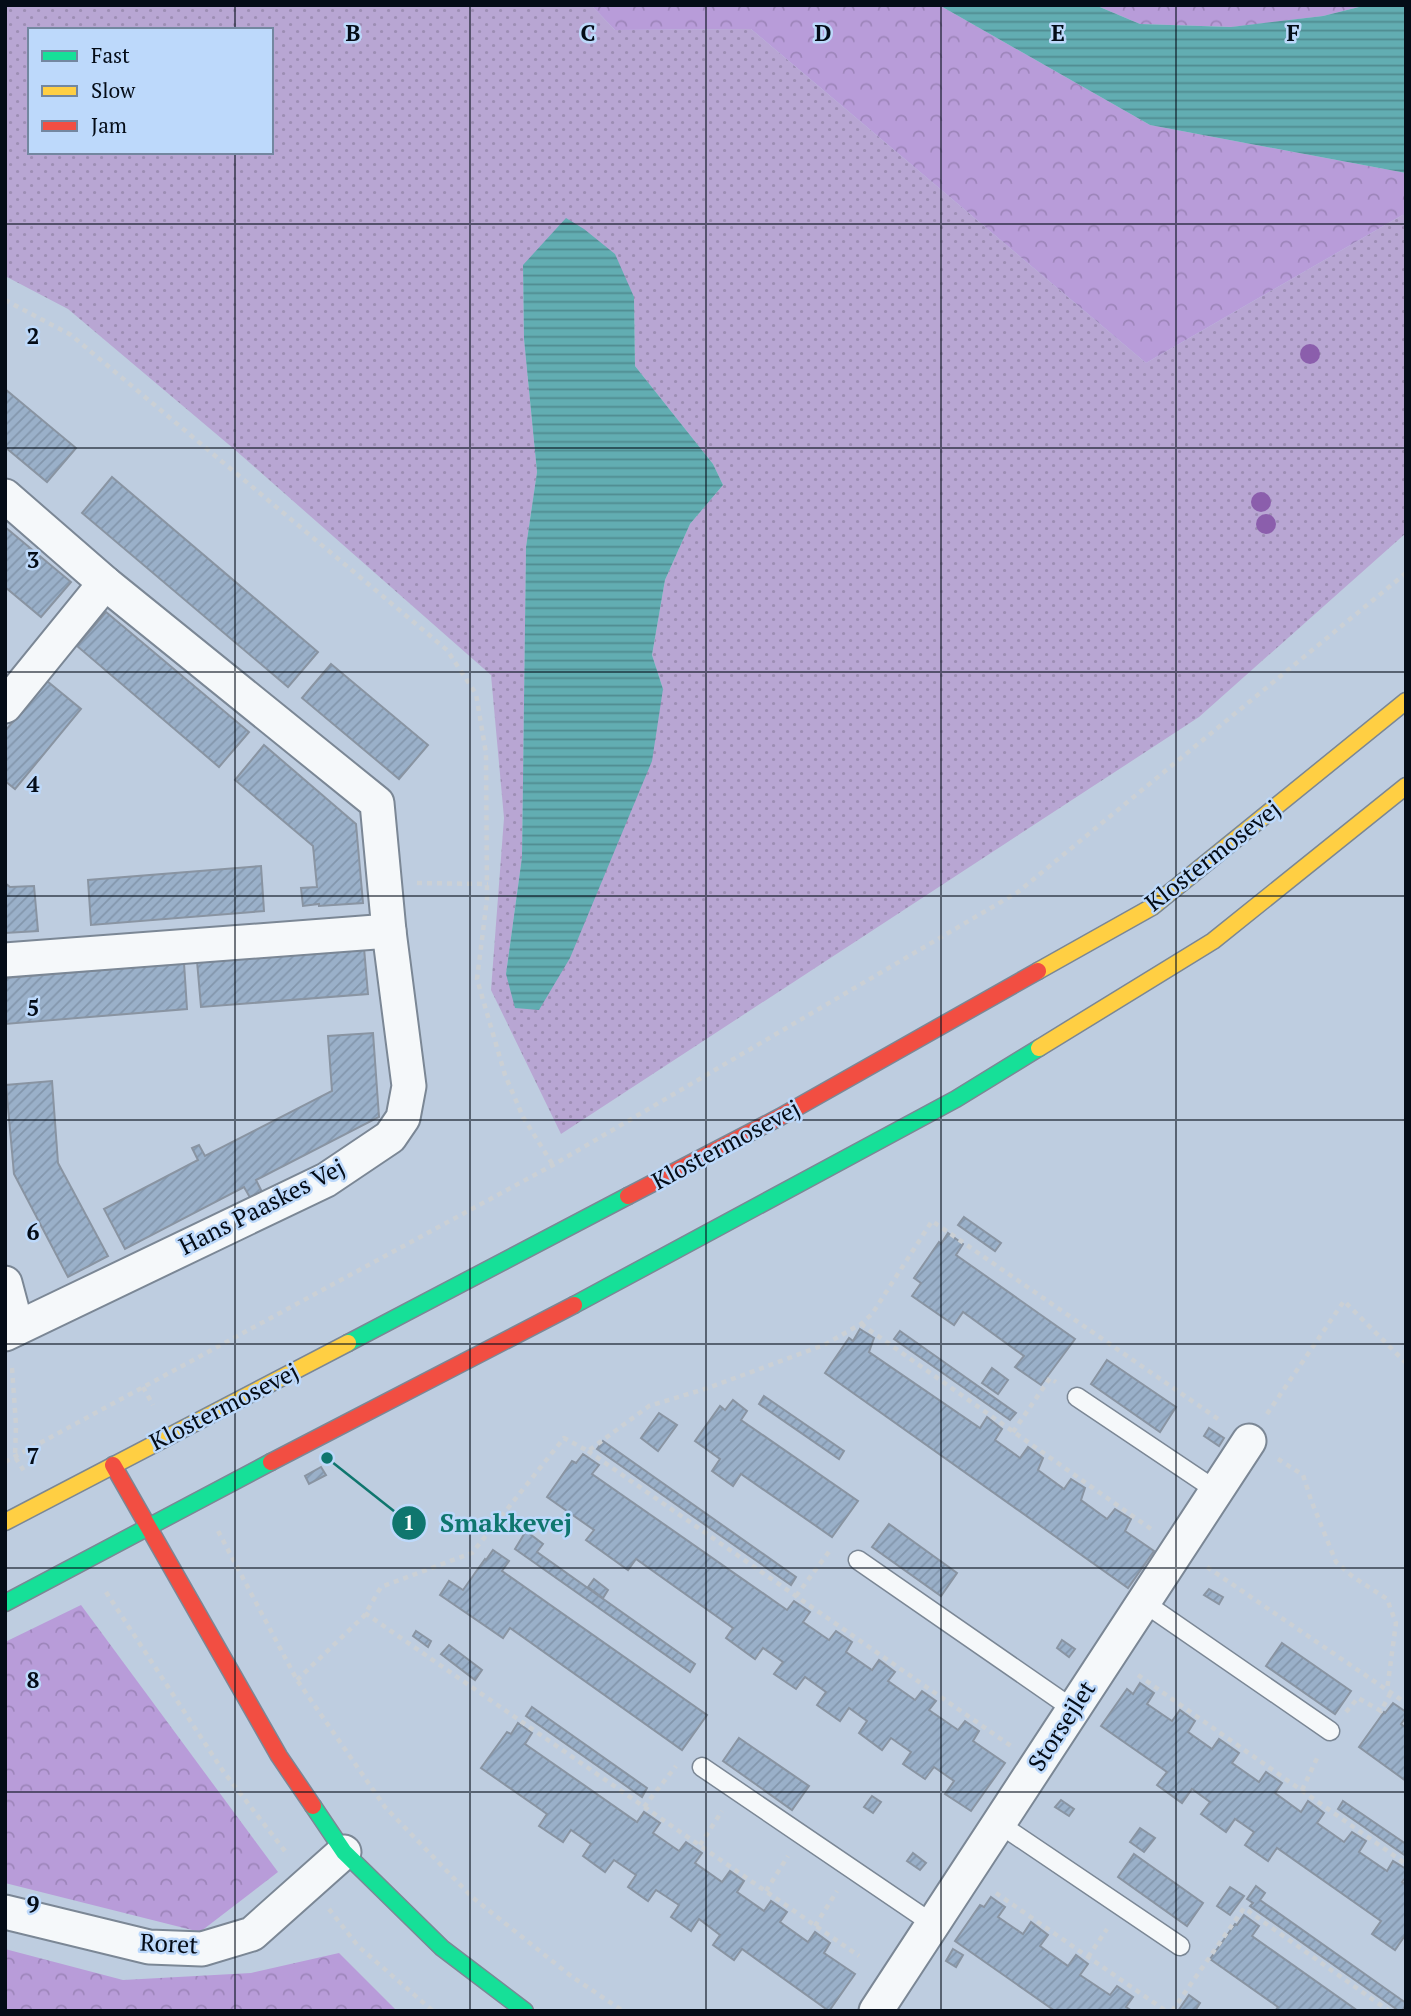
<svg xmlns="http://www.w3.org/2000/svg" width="1411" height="2016" viewBox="0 0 1411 2016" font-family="'PT Serif',serif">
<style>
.grass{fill:url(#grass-dots);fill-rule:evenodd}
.forest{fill:url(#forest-crowns)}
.water{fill:url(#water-rules)}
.building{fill:url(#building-hatch);stroke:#8994a2;stroke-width:2}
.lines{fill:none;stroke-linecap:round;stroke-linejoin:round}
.lane-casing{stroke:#7b8795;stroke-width:21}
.street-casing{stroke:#7b8795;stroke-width:37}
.fast-casing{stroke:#7b8795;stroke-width:19}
.slow-casing{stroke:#7b8795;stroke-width:19}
.jam-casing{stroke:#7b8795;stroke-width:19}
.path{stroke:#cbd0d5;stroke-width:4.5;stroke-dasharray:5 5;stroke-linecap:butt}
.lane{stroke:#f5f8fa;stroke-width:18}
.street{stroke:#f5f8fa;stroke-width:33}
.fast{stroke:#16e098;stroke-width:16}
.slow{stroke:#ffcf43;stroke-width:16}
.jam{stroke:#f24e42;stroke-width:16}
.tree{fill:#8b5eac}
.grid{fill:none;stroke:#040c17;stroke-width:2;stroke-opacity:0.55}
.labels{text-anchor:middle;stroke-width:5;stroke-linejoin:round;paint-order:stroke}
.street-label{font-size:24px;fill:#040c17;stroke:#bdd9fb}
.grid-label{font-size:23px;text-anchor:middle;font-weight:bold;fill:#040c17;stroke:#bdd9fb;stroke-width:5;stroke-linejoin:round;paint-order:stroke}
.leader{fill:none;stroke:#0f766e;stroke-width:2.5}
.callout-dot{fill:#0f766e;stroke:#bdd9fb;stroke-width:2.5}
.mark-label{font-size:21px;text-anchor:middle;font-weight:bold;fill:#fff}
.callout-label{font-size:26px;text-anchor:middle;font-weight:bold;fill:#0f766e;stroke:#bdd9fb;stroke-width:5;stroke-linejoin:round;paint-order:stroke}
</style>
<defs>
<pattern id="grass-dots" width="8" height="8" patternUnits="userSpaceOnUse" patternTransform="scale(1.75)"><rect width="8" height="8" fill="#b8a6d3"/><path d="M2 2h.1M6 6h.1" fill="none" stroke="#9d8eb4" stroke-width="1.8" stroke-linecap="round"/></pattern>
<pattern id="forest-crowns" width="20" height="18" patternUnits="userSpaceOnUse" patternTransform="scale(1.75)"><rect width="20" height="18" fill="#b89cd9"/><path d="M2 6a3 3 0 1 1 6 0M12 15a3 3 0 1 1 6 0" fill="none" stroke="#9d85ba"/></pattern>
<pattern id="water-rules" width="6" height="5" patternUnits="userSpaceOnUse" patternTransform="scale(1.75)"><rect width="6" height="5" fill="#62adb2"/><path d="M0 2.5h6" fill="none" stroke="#4f8b90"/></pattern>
<pattern id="building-hatch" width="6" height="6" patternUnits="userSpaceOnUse" patternTransform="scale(1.75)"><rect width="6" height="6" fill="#9ab0c9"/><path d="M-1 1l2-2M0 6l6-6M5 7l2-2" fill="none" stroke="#8396ac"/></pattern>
</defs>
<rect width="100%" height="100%" fill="#becde0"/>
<path class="grass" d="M5,5H591L615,30L751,29L1146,363L1406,213V533L1199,717L561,1134L491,990L504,818L491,675L234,449L68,309L5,276ZM30,30H271V152H30ZM523,265L634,297L635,366L713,464L723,485L690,524L665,580L652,655L663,689L506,974L522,857L526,547L537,472L524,339Z"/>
<g class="forest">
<polygon points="591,5 939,5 1150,125 1406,173 1406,213 1146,363 751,29 615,30"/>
<polygon points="1095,5 1367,5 1323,16 1232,27 1140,24"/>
<polygon points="81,1605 278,1872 200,1932 5,1883 5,1642"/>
<polygon points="5,1949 123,1980 251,1973 339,1953 397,2011 5,2011"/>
</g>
<g class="water">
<polygon points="939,5 1095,5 1140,24 1231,27 1323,16 1367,5 1406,5 1406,173 1150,125"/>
<polygon points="566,218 584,229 615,254 634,297 635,366 713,464 723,485 690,524 665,580 652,655 663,689 652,761 570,958 539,1010 515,1008 506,974 522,857 526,547 537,472 524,339 523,265"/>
</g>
<g class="building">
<polygon points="5,389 76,448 47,482 5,447"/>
<polygon points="112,477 318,652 288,687 82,513"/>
<polygon points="5,527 71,582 41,617 5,587"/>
<polygon points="106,612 249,732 219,767 77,646"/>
<polygon points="331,664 428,745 399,779 302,698"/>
<polygon points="47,681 81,709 15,789 5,781 5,731"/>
<polygon points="264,745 356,824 363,903 319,906 319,904 303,906 301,888 317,887 313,846 235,780"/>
<polygon points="261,866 264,911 91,925 88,880"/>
<polygon points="5,883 10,887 34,886 38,931 5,933"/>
<polygon points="364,948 368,994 201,1007 197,961"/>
<polygon points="184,963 187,1009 5,1024 5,978"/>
<polygon points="373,1033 379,1117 256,1180 264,1196 252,1201 244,1187 125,1249 104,1209 198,1160 192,1148 199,1145 205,1156 332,1091 328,1036"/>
<polygon points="52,1081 58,1163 108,1256 68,1277 14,1174 6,1085"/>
<polygon points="964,1217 1001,1243 995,1251 958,1225"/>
<polygon points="948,1233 963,1244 956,1255 1075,1339 1041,1385 1015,1367 1024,1356 963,1312 954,1325 912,1296 921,1283 914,1278 939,1242 941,1244"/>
<polygon points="860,1329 874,1338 869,1352 980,1428 987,1417 1002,1429 995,1440 1020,1458 1028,1447 1043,1458 1038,1470 1064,1489 1071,1479 1085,1488 1081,1500 1107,1519 1115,1509 1131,1519 1125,1531 1154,1551 1128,1588 825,1373 849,1338 853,1341"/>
<polygon points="900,1331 1016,1413 1010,1420 894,1339"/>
<polygon points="1107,1360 1176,1407 1160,1432 1091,1384"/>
<polygon points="992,1368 1008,1380 998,1394 982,1383"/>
<polygon points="764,1396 844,1451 839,1459 759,1404"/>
<polygon points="733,1400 747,1411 741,1420 858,1501 832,1537 741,1474 733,1486 712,1471 720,1459 695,1441 720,1406 725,1410"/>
<polygon points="659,1413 677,1425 658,1451 641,1438"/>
<polygon points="1209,1428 1224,1438 1219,1446 1204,1436"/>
<polygon points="603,1441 796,1577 791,1585 597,1449"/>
<polygon points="583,1454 599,1465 592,1474 787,1610 794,1601 810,1612 803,1622 829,1640 836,1631 852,1642 846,1652 872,1670 879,1660 895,1672 888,1681 915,1700 922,1691 936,1701 929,1710 958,1730 965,1721 979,1731 973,1741 1005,1763 971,1811 945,1794 954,1781 934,1767 925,1779 903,1764 911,1752 891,1738 882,1750 859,1733 867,1721 849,1708 840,1721 817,1705 826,1692 805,1677 796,1689 774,1674 783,1662 763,1648 755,1659 726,1638 733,1628 636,1559 628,1570 586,1540 594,1530 547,1497 572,1461 576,1463"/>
<polygon points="321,1467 326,1475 309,1484 305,1476"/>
<polygon points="889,1524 957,1573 941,1596 872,1547"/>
<polygon points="526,1531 543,1544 537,1552 695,1664 690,1672 515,1549"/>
<polygon points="493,1550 509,1561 502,1571 707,1715 682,1750 510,1628 503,1638 440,1595 449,1581 463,1590 485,1559 486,1560"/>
<polygon points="594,1579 608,1590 603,1598 588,1587"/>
<polygon points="1209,1589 1223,1597 1219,1604 1204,1595"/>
<polygon points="416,1631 431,1641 428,1647 413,1636"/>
<polygon points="1062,1640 1075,1649 1069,1657 1057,1648"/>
<polygon points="1282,1643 1351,1691 1335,1714 1266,1666"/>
<polygon points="449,1645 482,1670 475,1680 441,1654"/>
<polygon points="1140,1683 1154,1693 1147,1704 1172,1721 1180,1710 1195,1721 1188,1732 1212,1749 1219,1739 1239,1753 1232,1763 1259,1782 1266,1772 1282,1783 1275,1793 1301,1812 1308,1801 1324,1813 1317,1823 1344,1842 1352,1832 1366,1841 1359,1852 1387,1871 1393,1861 1406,1869 1406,1877 1402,1882 1406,1885 1406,1939 1404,1937 1395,1950 1372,1934 1381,1921 1277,1848 1268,1861 1245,1845 1254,1832 1235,1819 1226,1832 1201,1814 1210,1802 1192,1789 1182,1803 1157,1785 1167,1772 1101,1726 1127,1689 1133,1694"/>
<polygon points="1393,1703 1406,1712 1406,1717 1401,1724 1406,1728 1406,1781 1359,1747 1384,1712 1385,1713"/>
<polygon points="532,1707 647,1788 642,1797 526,1716"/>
<polygon points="518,1723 532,1733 525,1744 637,1822 644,1812 660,1823 653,1833 679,1851 686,1842 702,1853 695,1863 722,1882 730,1871 744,1881 737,1892 764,1911 771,1901 787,1912 780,1922 808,1942 815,1932 830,1943 824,1953 855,1974 829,2011 742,1949 734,1960 713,1945 720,1935 699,1919 691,1931 671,1917 679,1905 656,1890 648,1901 628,1887 636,1875 614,1860 605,1872 583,1856 591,1844 571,1830 563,1842 539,1826 547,1814 481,1768 507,1732 511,1734"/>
<polygon points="739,1738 809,1786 792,1810 723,1761"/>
<polygon points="872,1796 881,1802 873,1813 864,1807"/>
<polygon points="1061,1800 1074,1809 1069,1816 1055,1807"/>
<polygon points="1343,1801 1406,1844 1406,1856 1338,1809"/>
<polygon points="1140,1828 1155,1838 1144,1852 1130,1842"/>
<polygon points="913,1853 926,1863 920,1870 907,1861"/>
<polygon points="1134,1854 1203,1903 1187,1926 1118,1877"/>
<polygon points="1256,1886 1265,1893 1260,1900 1406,2003 1403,2011 1399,2011 1250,1906 1253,1903 1247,1899"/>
<polygon points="1230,1887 1244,1896 1230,1915 1217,1906"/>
<polygon points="991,1897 1005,1907 998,1917 1023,1934 1031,1922 1048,1935 1040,1946 1068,1966 1076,1955 1088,1964 1080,1975 1110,1995 1117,1986 1133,1997 1126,2007 1132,2011 1055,2011 955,1941 980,1905 984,1907"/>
<polygon points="1244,1915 1259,1926 1252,1936 1358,2011 1275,2011 1278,2007 1210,1959 1235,1924 1237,1925"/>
<polygon points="953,1949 963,1955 956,1967 946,1961"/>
<polygon points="1189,1995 1200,2003 1195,2011 1178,2011"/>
</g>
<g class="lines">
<defs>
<g id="lane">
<polyline points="1077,1397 1217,1491"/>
<polyline points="858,1560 1073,1709"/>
<polyline points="1143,1602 1330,1731"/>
<polyline points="702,1767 933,1924"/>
<polyline points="998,1823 1180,1946"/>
</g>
<g id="street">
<polyline points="5,496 105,583 377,803 389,931 409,1086 403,1118 390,1137 326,1180 5,1334"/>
<polyline points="5,706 105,583"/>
<polyline points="5,960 389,931"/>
<polyline points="5,1283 17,1328"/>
<polyline points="5,1912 149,1947 202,1949 252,1934 344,1852"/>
<polyline points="876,2011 1249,1441"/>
</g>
<g id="fast">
<polyline points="574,1305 956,1099 1039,1048"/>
<polyline points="348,1343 628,1196"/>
<polyline points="5,1603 271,1462"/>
<polyline points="313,1806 344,1852 442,1948 525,2011"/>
</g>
<g id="slow">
<polyline points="1038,971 1152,907 1406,701"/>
<polyline points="1039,1048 1213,941 1406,786"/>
<polyline points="5,1522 348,1343"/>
</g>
<g id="jam">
<polyline points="628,1196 780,1117 1038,971"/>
<polyline points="271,1462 574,1305"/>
<polyline points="113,1465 279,1756 313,1806"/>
</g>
</defs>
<use href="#lane" class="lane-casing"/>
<use href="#street" class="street-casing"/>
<use href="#fast" class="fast-casing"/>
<use href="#slow" class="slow-casing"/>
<use href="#jam" class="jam-casing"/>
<g class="path">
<polyline points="5,300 71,335 447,650 476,694 486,753 487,899 477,979 505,1075 523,1117 553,1165"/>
<polyline points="417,883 488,884"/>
<polyline points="861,1324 1151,1529"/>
<polyline points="12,1368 16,1425 15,1457 24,1471"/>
<polyline points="143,1387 153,1405"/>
<polyline points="1267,1414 1344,1301 1406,1363"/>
<polyline points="1013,1432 1050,1378 1056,1382"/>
<polyline points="588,1451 1011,1746"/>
<polyline points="1278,1459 1303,1475 1311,1500 1336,1562 1352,1576 1387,1599 1396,1623 1387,1690"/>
<polyline points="5,1462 553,1165 1018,892 1406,573"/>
<polyline points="218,1531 297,1680 385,1807 472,1897 571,1976 623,2011"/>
<polyline points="1207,1567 1406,1703"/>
<polyline points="106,1592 223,1771 288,1855"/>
<polyline points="796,1596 831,1549"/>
<polyline points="365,1613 859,1956"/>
<polyline points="1138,1675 1406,1864"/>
<polyline points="297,1680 364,1616 381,1587 472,1553 564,1438 588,1451 649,1406 708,1388 824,1345 861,1324 872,1314 932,1221 1221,1421"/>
<polyline points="1346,1712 1358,1698 1381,1711 1391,1692"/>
<polyline points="1302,1790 1319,1754"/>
<polyline points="644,1807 676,1766"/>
<polyline points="700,1845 722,1811"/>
<polyline points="766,1891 788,1856"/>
<polyline points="996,1893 1166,2011"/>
<polyline points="329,1909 358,1946 433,2011"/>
<polyline points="815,1926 837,1891"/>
<polyline points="1088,1957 1107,1929"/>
<polyline points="1172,2011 1244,1908 1389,2011"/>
</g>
<use href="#lane" class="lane"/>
<use href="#street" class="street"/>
<use href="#fast" class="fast"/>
<use href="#slow" class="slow"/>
<use href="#jam" class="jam"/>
</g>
<g class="tree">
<circle cx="1310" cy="354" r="10"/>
<circle cx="1261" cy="502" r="10"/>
<circle cx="1266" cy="524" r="10"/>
</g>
<path class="grid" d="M235,5V30M470,5V2011M706,5V2011M941,5V2011M1176,5V2011M235,152V2011M5,224H1406M5,448H1406M5,672H1406M5,896H1406M5,1120H1406M5,1344H1406M5,1568H1406M5,1792H1406"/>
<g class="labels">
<g class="street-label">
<text transform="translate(1213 856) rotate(-38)" y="8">Klostermosevej</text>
<text transform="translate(726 1145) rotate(-28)" y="8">Klostermosevej</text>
<text transform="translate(262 1207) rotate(-27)" y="8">Hans Paaskes Vej</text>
<text transform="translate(224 1407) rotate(-27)" y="8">Klostermosevej</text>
<text transform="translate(1062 1726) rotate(-57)" y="8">Storsejlet</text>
<text transform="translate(169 1944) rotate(3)" y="8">Roret</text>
</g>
</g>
<g class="grid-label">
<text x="353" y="41">B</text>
<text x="588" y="41">C</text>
<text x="823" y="41">D</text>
<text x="1058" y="41">E</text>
<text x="1293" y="41">F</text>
<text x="33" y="344">2</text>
<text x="33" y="568">3</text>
<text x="33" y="792">4</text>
<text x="33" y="1016">5</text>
<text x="33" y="1240">6</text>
<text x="33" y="1464">7</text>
<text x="33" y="1688">8</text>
<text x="33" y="1912">9</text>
</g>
<path class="leader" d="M327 1458L409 1523"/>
<g class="callout-dot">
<circle cx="327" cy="1458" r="7"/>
<circle cx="409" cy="1523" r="18"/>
</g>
<g class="mark-label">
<text x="409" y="1530">1</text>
</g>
<g class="callout-label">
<text x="506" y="1532">Smakkevej</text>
</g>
<rect width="1411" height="2016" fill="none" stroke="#040c17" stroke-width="14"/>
<rect x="28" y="28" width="245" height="126" fill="#bdd9fb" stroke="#7387a0" stroke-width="2"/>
<rect x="42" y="51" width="35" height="10" fill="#16e098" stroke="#7387a0" stroke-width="2"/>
<text x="91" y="63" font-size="21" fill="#040c17">Fast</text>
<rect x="42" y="86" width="35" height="10" fill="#ffcf43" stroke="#7387a0" stroke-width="2"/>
<text x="91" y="98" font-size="21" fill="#040c17">Slow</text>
<rect x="42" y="121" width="35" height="10" fill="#f24e42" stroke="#7387a0" stroke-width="2"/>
<text x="91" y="133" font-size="21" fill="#040c17">Jam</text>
</svg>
